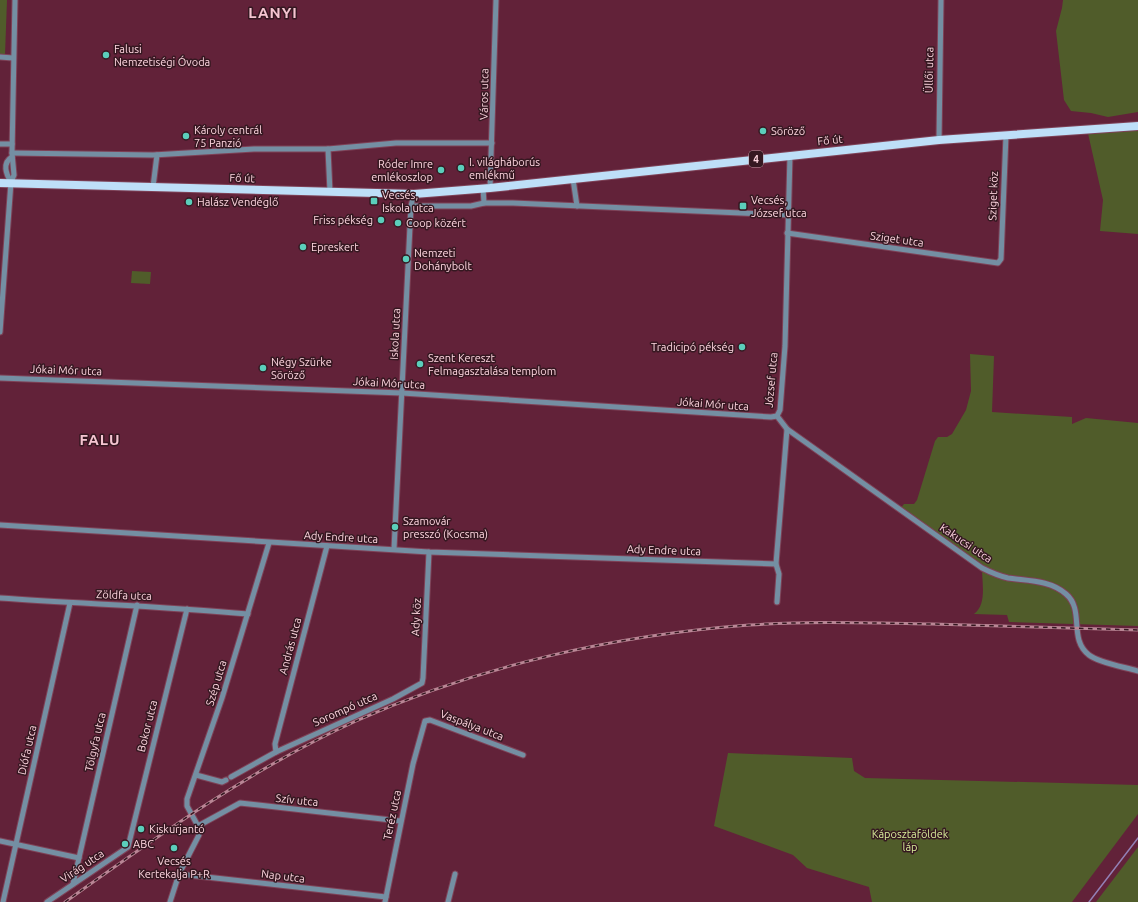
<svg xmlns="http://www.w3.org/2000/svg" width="1138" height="902" viewBox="0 0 1138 902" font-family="Ubuntu,sans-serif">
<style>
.green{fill:#505c2a}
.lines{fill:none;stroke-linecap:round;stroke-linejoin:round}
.stream{stroke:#9380b5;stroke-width:1.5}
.minor-casing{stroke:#7e4257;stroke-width:7}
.primary-casing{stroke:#7e4257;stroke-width:10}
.minor{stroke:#748fa3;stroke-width:5}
.primary{stroke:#bedff8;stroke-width:8}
.rail-casing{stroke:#b98695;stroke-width:3}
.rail{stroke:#351821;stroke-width:1.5;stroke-dasharray:4.5;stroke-linecap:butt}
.poi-dot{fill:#5bcebb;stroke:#351821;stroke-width:1.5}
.labels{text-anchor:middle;stroke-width:3;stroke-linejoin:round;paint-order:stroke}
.shield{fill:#351821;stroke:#c29da7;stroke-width:1}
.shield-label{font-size:10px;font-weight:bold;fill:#ffd6e0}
.poi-label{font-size:11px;fill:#ffd6e0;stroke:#351821;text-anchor:start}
.street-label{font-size:11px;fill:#ffd6e0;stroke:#351821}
.park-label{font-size:11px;fill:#d9ef9a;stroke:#351821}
.district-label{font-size:15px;font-weight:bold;letter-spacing:1px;fill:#f5c5d1;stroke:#351821}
</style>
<rect width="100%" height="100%" fill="#622239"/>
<g class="green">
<polygon points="0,0 7,0 5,55 0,55"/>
<polygon points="1063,0 1138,0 1138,112 1108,117 1091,113 1071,111 1064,100 1056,31 1062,8"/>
<polygon points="1138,126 1138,234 1100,231 1103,200 1087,129"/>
<polygon points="132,271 151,272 150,284 131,283"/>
<path d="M970,354L994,356L992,412L1072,417V424L1086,418L1138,423V626L1009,622L1007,615L974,614C987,604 982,584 982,568L900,509L904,504H914L917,500L935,441L938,437H947L952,434L966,410L971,391Z"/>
<polygon points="728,753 852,758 854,771 865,778 1138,785 1138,814 1072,902 872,902 869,887 807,868 793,855 714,826"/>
<polygon points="1138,847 1138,902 1096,902"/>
</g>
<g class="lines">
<polyline class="stream" points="1089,902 1138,838"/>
<defs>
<g id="minor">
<polyline points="0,57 13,58"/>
<polyline points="939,140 941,0"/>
<polyline points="0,144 12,144"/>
<polyline points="328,149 330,192"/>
<polyline points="12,153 153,155 254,149 328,149 396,143 492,143"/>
<polyline points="573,179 577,206"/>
<path d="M11,182C6,174 2,163 12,157"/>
<polyline points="153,187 157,155"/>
<polyline points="483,188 484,203"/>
<polyline points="490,188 496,0"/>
<polyline points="411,206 471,206 484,203 513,203 788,215"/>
<polyline points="787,233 998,263 1001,259 1006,135"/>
<polyline points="0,332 11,182 14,175 12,153 15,0"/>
<polyline points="0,378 402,393 771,417 777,416"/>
<path d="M787,429L982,568C990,572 999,576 1008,578C1028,581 1050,580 1066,594C1085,610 1068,639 1089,655C1099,663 1125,667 1138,671"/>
<polyline points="0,525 429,552 776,564"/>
<polyline points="394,549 411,206 414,194"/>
<path d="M0,598C83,604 165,606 248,614"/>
<polyline points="777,602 779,574 776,564 787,429 777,416 780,410 785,346 790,155"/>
<polyline points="276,752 275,744 327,546"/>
<polyline points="196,775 222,782 226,780"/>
<polyline points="231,777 276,752 393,699 422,683 423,678 429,552"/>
<polyline points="198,826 240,803 400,821"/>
<polyline points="0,841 79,858"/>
<polyline points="179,874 386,897"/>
<polyline points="73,884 137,605"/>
<polyline points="3,902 70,603"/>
<polyline points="47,902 128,847 187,609"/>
<polyline points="170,902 179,874 199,835 198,826 187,806 187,799 222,698 269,543"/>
<polyline points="385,902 413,764 425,721 430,720 523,755"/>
<polyline points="448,902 455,874"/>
</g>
<polyline id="primary" points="0,183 414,194 490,188 939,140 1138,126"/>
</defs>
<use href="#minor" class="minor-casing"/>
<use href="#primary" class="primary-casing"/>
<use href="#minor" class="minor"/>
<use href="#primary" class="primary"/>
<defs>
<path id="rail" d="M65,902C159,835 251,769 356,721C479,666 615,635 749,625C810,621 871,623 932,624C1001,626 1069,628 1138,630"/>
</defs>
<use href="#rail" class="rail-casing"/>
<use href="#rail" class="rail"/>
</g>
<g class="poi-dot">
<circle cx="106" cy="55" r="4"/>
<circle cx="763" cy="131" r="4"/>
<circle cx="186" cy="136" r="4"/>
<circle cx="461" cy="168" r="4"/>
<circle cx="441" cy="170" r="4"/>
<rect x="370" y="197" width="8" height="8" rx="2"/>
<circle cx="189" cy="202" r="4"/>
<rect x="739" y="202" width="8" height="8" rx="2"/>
<circle cx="381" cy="220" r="4"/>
<circle cx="398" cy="223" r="4"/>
<circle cx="303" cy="247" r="4"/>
<circle cx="406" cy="259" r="4"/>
<circle cx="742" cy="347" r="4"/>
<circle cx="420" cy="364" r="4"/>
<circle cx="263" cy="368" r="4"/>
<circle cx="395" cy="527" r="4"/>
<circle cx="141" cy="829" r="4"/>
<circle cx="125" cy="844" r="4"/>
<circle cx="174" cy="848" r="4"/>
</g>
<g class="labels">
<rect class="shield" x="749" y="151" width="14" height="16" rx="3"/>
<g class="shield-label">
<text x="756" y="163">4</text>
</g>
<g class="poi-label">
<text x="114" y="53">Falusi<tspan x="114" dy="13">Nemzetiségi Óvoda</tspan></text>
<text x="194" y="134">Károly centrál<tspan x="194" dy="13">75 Panzió</tspan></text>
<text x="771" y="135">Söröző</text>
<text x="469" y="166">I. világháborús<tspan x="469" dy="13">emlékmű</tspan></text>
<text x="433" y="168" text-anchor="end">Róder Imre<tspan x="433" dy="13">emlékoszlop</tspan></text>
<text x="382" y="199">Vecsés,<tspan x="382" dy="13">Iskola utca</tspan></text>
<text x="751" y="204">Vecsés,<tspan x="751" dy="13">József utca</tspan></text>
<text x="197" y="206">Halász Vendéglő</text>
<text x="373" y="224" text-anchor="end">Friss pékség</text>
<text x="406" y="227">Coop közért</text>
<text x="311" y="251">Epreskert</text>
<text x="414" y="257">Nemzeti<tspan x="414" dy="13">Dohánybolt</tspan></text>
<text x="734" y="351" text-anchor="end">Tradicipó pékség</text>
<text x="428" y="362">Szent Kereszt<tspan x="428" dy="13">Felmagasztalása templom</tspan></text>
<text x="271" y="366">Négy Szürke<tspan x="271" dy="13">Söröző</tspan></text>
<text x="403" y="525">Szamovár<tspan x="403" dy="13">presszó (Kocsma)</tspan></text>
<text x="149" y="833">Kiskurjantó</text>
<text x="133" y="848">ABC</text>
<text x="174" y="865" text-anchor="middle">Vecsés<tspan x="174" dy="13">Kertekalja P+R</tspan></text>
</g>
<g class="street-label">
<text transform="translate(929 70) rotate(-89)" y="4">Üllői utca</text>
<text transform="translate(484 94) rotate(-89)" y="4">Város utca</text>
<text transform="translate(830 140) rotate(-6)" y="4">Fő út</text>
<text transform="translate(242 178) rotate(2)" y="4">Fő út</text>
<text transform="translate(993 196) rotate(-88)" y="4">Sziget köz</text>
<text transform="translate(897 239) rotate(8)" y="4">Sziget utca</text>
<text transform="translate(395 334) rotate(-87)" y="4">Iskola utca</text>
<text transform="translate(66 370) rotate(2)" y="4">Jókai Mór utca</text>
<text transform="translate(771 380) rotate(-85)" y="4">József utca</text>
<text transform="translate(389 383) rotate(3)" y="4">Jókai Mór utca</text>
<text transform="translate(713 404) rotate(4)" y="4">Jókai Mór utca</text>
<text transform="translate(341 537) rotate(3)" y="4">Ady Endre utca</text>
<text transform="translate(966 543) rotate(34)" y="4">Kakucsi utca</text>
<text transform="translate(664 550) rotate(2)" y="4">Ady Endre utca</text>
<text transform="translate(124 595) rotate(2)" y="4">Zöldfa utca</text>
<text transform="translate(416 617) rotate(-87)" y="4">Ady köz</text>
<text transform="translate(290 646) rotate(-75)" y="4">András utca</text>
<text transform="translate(216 683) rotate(-73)" y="4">Szép utca</text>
<text transform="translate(345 709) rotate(-24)" y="4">Sorompó utca</text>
<text transform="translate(472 725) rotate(21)" y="4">Vaspálya utca</text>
<text transform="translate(147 726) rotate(-76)" y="4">Bokor utca</text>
<text transform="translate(95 742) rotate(-77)" y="4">Tölgyfa utca</text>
<text transform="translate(27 750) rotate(-77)" y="4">Diófa utca</text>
<text transform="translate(297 800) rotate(6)" y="4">Szív utca</text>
<text transform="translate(392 815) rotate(-78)" y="4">Teréz utca</text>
<text transform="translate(82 866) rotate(-34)" y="4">Virág utca</text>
<text transform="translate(283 876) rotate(7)" y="4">Nap utca</text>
</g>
<g class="park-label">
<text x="910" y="838">Káposztaföldek<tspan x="910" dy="13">láp</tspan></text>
</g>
<g class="district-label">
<text x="273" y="18">LANYI</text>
<text x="100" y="445">FALU</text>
</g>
</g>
</svg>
